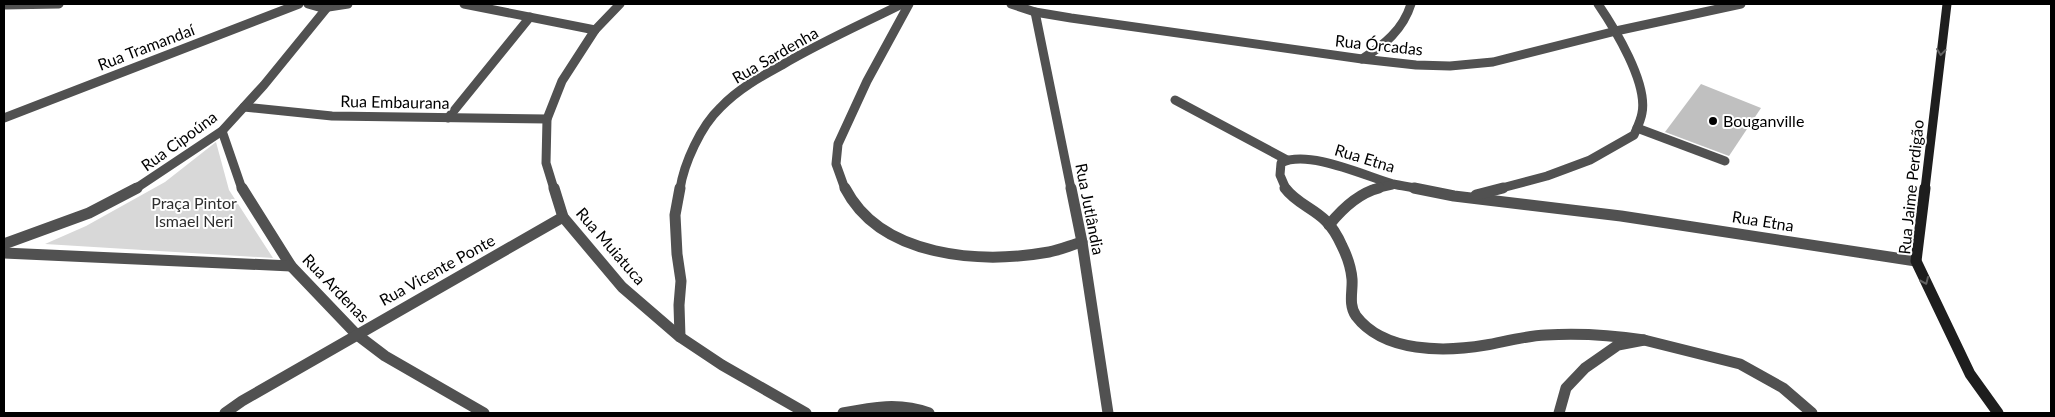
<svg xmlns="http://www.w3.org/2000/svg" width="2055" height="417" viewBox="0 0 2055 417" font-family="Lato,sans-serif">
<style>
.green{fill:#d8d8d8}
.building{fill:#c0c0c0}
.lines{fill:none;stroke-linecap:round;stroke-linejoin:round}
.service{stroke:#515151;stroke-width:9}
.minor-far1{stroke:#515151;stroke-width:9}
.minor{stroke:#515151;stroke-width:11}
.secondary-far1{stroke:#1e1e1e;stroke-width:9}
.secondary{stroke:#1e1e1e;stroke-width:11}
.oneway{stroke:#626262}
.poi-dot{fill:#000;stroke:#fff;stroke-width:2}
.labels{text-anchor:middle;stroke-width:4;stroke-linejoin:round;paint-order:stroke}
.street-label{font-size:16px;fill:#000;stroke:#fff}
.poi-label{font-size:16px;fill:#000;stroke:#fff;text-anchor:start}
.park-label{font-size:16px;fill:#2f2f2f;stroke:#fff}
</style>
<rect width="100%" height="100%" fill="#fff"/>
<polygon class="green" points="216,142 229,190 273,258 45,244 86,226 165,182"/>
<polygon class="building" points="1701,84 1761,108 1729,156 1665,132"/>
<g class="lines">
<g class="service">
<polyline points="448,118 530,17"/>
<polyline points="1637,128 1725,161"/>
</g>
<g class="minor-far1">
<polyline points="308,4 322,8 348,4"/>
<polyline points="464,4 595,30"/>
<polyline points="1011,4 1035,12 1071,18 1362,59 1416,65 1450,66 1493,62 1616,31 1741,4"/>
<polyline points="4,5 59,4"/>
<polyline points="1035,12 1071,189"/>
<path d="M1362,59C1384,45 1403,30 1411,4"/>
<polyline points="1175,100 1287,160"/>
<polyline points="244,107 332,116 547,119"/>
<polyline points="4,118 299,4"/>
<polyline points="222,131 242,189"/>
<polyline points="135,189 222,131 264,85 330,4"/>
<polyline points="554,189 546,163 547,119 562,81 595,30 620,4"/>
<path d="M680,189C684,163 701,126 720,108C738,89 760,77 782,65C821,42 862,24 902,4"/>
<polyline points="845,189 836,164 838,144 867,81 909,4"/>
<path d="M1286,189L1280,175L1281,163C1308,149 1365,176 1393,184C1402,186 1411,187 1420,189"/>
<polyline points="1374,189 1392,185"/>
<path d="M1498,189L1547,176L1590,160L1634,135C1637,128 1641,120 1642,113C1648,83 1615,29 1598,4"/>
</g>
<g class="minor">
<polyline points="242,188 291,266 356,334 385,356 484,413"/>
<polyline points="554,188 563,217 622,287 680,337 722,365 806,413"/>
<polyline points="680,188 675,215 677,254 681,281 679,305 680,337"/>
<path d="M845,188C881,258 981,264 1049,252C1060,250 1071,245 1082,242"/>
<polyline points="1071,188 1082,242 1108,413"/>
<path d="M1285,188C1296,203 1313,208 1326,221C1333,228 1338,237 1342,246C1347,256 1351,267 1352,279C1353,290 1348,305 1356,316C1384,353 1445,352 1486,345C1507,341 1525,336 1546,335C1579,333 1611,335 1644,340"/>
<polyline points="1414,188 1454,196 1621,216 1916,261"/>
<polyline points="1476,195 1503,188"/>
<path d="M1329,225C1342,209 1359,193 1379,188"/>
<polyline points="4,244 89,213 137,188"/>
<polyline points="4,253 291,266"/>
<polyline points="225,413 242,401 563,217"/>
<path d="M843,413C872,407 900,402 929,413"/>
<polyline points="1559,413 1566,388 1585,368 1618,345 1644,340 1740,364 1783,388 1812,413"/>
</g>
<polyline class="secondary-far1" points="1925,189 1947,4"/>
<polyline class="secondary" points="1925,188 1916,261 1970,374 1998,413"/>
</g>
<defs><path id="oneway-chevron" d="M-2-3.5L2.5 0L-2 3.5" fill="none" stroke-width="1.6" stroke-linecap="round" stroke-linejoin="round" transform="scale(1.25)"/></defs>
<g class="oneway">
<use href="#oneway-chevron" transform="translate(1941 52) rotate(97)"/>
<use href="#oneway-chevron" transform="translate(1925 281) rotate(66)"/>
</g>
<circle class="poi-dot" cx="1713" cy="121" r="5"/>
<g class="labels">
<g class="street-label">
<text transform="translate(1379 45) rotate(6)" y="6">Rua Órcadas</text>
<text transform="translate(146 47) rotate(-21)" y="6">Rua Tramandaí</text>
<text transform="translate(775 55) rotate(-30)" y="6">Rua Sardenha</text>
<text transform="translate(395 102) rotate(1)" y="6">Rua Embaurana</text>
<text transform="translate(179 141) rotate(-36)" y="6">Rua Cipoúna</text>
<text transform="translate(1365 158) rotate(17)" y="6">Rua Etna</text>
<text transform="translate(1911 187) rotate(-84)" y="6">Rua Jaime Perdigão</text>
<text transform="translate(1090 209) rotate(79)" y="6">Rua Jutlândia</text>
<text transform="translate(1763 221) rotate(9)" y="6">Rua Etna</text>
<text transform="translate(611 246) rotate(49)" y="6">Rua Muiatuca</text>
<text transform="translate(437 270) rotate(-29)" y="6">Rua Vicente Ponte</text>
<text transform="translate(336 288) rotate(46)" y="6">Rua Ardenas</text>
</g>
<g class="poi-label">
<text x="1723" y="127">Bouganville</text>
</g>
<g class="park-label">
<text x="194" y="209">Praça Pintor<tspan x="194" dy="18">Ismael Neri</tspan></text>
</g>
</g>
<rect width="2055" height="417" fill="none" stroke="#000000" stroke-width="10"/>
</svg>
